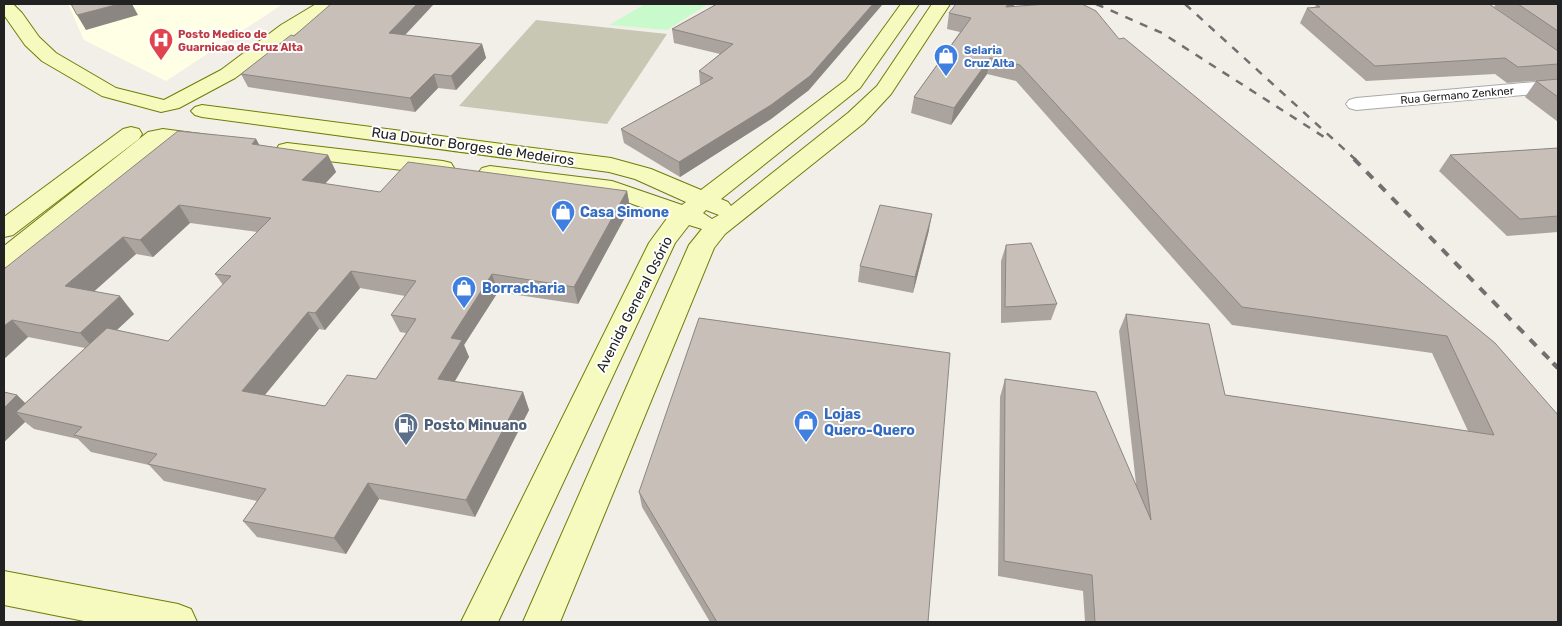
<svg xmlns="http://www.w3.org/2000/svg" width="1562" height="626" viewBox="0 0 1562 626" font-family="Rubik,sans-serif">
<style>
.education{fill:#ffffe5}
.construction{fill:#c7c7b4}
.park{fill:#c8facc}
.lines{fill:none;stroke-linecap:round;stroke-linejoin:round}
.street-casing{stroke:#a9a9a9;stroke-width:2}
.secondary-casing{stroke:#707d05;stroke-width:2}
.street{fill:#fff;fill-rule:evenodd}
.secondary{fill:#f7fabf;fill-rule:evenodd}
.rail-far2{stroke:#707070;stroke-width:2.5;stroke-dasharray:8 8;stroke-linecap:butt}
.rail-far1{stroke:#707070;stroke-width:4;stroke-dasharray:9 9;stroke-linecap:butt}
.rail{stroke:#707070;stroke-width:4.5;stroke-dasharray:12 12;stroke-linecap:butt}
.wall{fill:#aba49e;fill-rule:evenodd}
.shaded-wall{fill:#8b8681}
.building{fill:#c7bfb8;stroke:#8b8681;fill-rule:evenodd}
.labels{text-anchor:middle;stroke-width:4;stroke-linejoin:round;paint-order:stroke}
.far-health-label{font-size:11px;font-weight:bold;fill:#be3a42;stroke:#fff;text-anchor:start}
.far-shop-label{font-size:11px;font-weight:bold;fill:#366cbe;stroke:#fff;text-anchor:start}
.far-street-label{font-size:11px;fill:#222;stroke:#fff}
.street-label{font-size:14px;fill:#222;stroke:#fff}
.shop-label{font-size:14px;font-weight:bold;fill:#366cbe;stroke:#fff;text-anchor:start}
.service-label{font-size:14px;font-weight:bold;fill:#4e5e75;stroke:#fff;text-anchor:start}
</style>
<rect width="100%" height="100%" fill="#f2efe9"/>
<polygon class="education" points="68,4 283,4 166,81 84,40"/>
<polygon class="construction" points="536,20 667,34 607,124 459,106"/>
<polygon class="park" points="645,4 708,4 667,30 609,25"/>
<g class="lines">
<defs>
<polygon id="street" points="1558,80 1558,92 1356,110 1349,108 1346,104 1349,100 1356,98"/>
<g id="secondary">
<polygon points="4,4 13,4 22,13 39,37 56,53 116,88 164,100 221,70 281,25 316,4 337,4 235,78 179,108 161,112 102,96 42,61 25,45 4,15"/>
<path d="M901,4H919L860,88L721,199L728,202L731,206L848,113L877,86L932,4H950L891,94L864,123L725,234L714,248L560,622H523L689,245L702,229L689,225L675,243L498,622H461L649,243L668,217L608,195L490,180L482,178L478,173L482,168L490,166L612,181L682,205L686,202L635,179L609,172L202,117L195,115L191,111L195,107L202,105L611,158L651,169L701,190L846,80ZM706,210L719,215L712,219L703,213Z"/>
<polygon points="131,127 139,129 142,134 139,139 13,235 4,237 4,217 123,129"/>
<polygon points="163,129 215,136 218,141 215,146 207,148 163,143 13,265 4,268 4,246 148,132"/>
<polygon points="287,143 443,161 451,163 454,168 451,173 443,175 279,155 276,150 279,145"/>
<polygon points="4,571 178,604 191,609 197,622 89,622 4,605"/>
</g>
</defs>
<use href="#street" class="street-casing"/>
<use href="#secondary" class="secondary-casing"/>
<use href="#street" class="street"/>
<use href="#secondary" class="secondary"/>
<g class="rail-far2">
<polyline points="1096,4 1162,33 1324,137"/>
<polyline points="1185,4 1356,160"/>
</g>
<polyline class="rail-far1" points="1354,159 1554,364"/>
<polyline class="rail" points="1553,363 1558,368"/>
</g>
<g class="wall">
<polygon points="717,4 809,90 771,119 680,177 624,143 621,129 700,85 699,71 720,54 674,43 672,29"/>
<polygon points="1015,4 1013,6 1119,39 1495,343 1558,622 1085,622 1083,591 998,576 1000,397 1005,379 1136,484 1119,331 1126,314 1225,395 1468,431 1432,353 1232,325 1016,81 987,74 951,125 911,113 914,97 960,32 947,29 949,13"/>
<polygon points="1316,4 1492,7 1528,31 1494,7 1496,4 1558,4 1558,79 1507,83 1495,74 1366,81 1300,23 1307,8 1315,8"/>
<polygon points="405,35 482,44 486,58 456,90 438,88 415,112 248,87 241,74"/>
<polygon points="1558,79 1558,122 1525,97 1536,81"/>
<path d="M256,139L259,145L328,155L336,172L325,184L380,192L627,191L630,208L578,304L498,292L464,345L469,357L455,381L523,392L529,410L475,517L379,499L346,554L257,537L243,521L257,501L164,481L149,465L91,452L78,439L34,429L25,422L4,442V392L17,395L25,403L85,348L28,337L4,359V269ZM190,223L257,232L215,274L223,285L168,341L117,330L134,314L94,291L136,254L153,257ZM360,288L405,296L391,315L400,332L406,333L376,379L325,406L265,395L319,329L325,330Z"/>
<polygon points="1558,148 1558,232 1507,236 1439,171 1450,155"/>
<polygon points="929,230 913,293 858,282 860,266"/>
<polygon points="1006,245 1057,304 1051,320 1001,323 1001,261"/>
<polygon points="639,492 928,622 710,622 642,507"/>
</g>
<g class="shaded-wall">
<polygon points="119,4 132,4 138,15 86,30 77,15"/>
<polygon points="417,4 434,4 394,47 389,33"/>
<polygon points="873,4 883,4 809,90 771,119 680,177 679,162"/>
<polygon points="1008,4 1015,4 1003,22 1006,7"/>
<polygon points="482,44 486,58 456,90 451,76"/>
<polygon points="990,58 987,74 951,125 954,108"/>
<polygon points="434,74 438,88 415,112 410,98"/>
<polygon points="256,139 266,157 252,144"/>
<polygon points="328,155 336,172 311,198 302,180"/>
<polygon points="627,191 630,208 578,304 574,287"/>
<polygon points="179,205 190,223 153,257 140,240"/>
<polygon points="932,214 929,230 913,293 915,277"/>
<polygon points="123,237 136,254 80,304 65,286"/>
<polygon points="351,271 360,288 325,330 315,313"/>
<polygon points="492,274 498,292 464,345 469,357 446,396 438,379 451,338"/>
<polygon points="120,296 134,314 95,350 80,333"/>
<polygon points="308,312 319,329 254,408 242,391"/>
<polygon points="12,320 28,337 4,359 4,326"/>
<polygon points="523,392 529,410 475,517 466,500"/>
<polygon points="17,395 35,413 16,412 25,422 4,442 4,408"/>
<polygon points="368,483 379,499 346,554 334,538"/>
</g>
<g class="building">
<polygon points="71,4 119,4 77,15"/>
<polygon points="331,4 417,4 389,33 482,44 451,76 434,74 410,98 241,74 291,35 294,36"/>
<polygon points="717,4 873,4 810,76 771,105 679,162 621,129 713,78 699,71 733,44 672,29"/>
<polygon points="956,4 1008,4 1006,7 1047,4 1082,4 1096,11 1119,39 1124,38 1495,343 1558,415 1558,622 1095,622 1092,575 1004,561 1005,379 1096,392 1151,520 1126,314 1209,324 1225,395 1494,435 1447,336 1242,307 1020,65 990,58 954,108 914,97 971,18 949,13"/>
<polygon points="1316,4 1489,4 1558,51 1558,64 1518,67 1505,58 1375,66 1307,8 1320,7"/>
<polygon points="1518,4 1558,4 1558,31"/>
<polygon points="1558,79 1558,97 1536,81"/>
<path d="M178,131L256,139L252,144L328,155L302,180L380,192L408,162L627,191L574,287L492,274L451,338L462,340L438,379L523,392L466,500L368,483L334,538L243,521L266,489L148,464L157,454L74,435L82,427L16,412L107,328L168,341L231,276L215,274L271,218L179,205L140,240L123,237L65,286L120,296L80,333L12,320L4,326V269ZM351,271L416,281L391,315L416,319L376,379L347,375L325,406L242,391L308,312L315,313Z"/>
<polygon points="1558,148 1558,216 1520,219 1450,155"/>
<polygon points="880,205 932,214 915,277 860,266"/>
<polygon points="1031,243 1057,304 1005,307 1006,245"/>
<polygon points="699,318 950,353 928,622 717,622 639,492"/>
<polygon points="4,392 17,395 4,408"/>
</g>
<defs>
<symbol id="hospital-pin" viewBox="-11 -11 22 30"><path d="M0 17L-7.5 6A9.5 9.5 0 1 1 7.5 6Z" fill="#e0444e" stroke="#fff"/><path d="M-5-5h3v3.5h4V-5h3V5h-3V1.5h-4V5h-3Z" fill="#fff"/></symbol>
<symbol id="shop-pin" viewBox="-11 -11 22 30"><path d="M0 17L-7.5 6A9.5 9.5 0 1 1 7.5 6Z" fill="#3f7fe0" stroke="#fff"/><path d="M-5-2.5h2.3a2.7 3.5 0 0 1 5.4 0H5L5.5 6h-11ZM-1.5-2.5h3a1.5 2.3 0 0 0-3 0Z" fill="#fff"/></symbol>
<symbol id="fuel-pin" viewBox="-11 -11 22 30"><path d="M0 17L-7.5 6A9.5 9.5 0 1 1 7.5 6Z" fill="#5c6f8a" stroke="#fff"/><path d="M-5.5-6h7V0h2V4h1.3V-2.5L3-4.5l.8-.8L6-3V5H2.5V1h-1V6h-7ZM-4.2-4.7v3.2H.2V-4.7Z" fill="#fff"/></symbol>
</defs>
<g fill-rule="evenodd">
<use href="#hospital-pin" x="147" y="26" width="28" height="38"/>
<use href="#shop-pin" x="932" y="42" width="28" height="38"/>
<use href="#shop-pin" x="549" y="198" width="28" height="38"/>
<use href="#shop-pin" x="450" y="274" width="28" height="38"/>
<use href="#shop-pin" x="792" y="408" width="28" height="38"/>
<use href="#fuel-pin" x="392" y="411" width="28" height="38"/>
</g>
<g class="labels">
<g class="far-health-label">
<text x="178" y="38">Posto Medico de<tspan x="178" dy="13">Guarnicao de Cruz Alta</tspan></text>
</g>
<g class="far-shop-label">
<text x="964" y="54">Selaria<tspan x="964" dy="13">Cruz Alta</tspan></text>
</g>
<g class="far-street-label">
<text transform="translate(1457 95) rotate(-5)" y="4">Rua Germano Zenkner</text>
</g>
<g class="street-label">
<text transform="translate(473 146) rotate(8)" y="5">Rua Doutor Borges de Medeiros</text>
<text transform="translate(634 304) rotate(-63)" y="5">Avenida General Osório</text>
</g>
<g class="shop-label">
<text x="580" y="217">Casa Simone</text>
<text x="482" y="293">Borracharia</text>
<text x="824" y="419">Lojas<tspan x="824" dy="16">Quero-Quero</tspan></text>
</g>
<g class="service-label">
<text x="424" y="430">Posto Minuano</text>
</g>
</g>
<rect width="1562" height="626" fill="none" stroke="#222222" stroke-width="10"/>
</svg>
